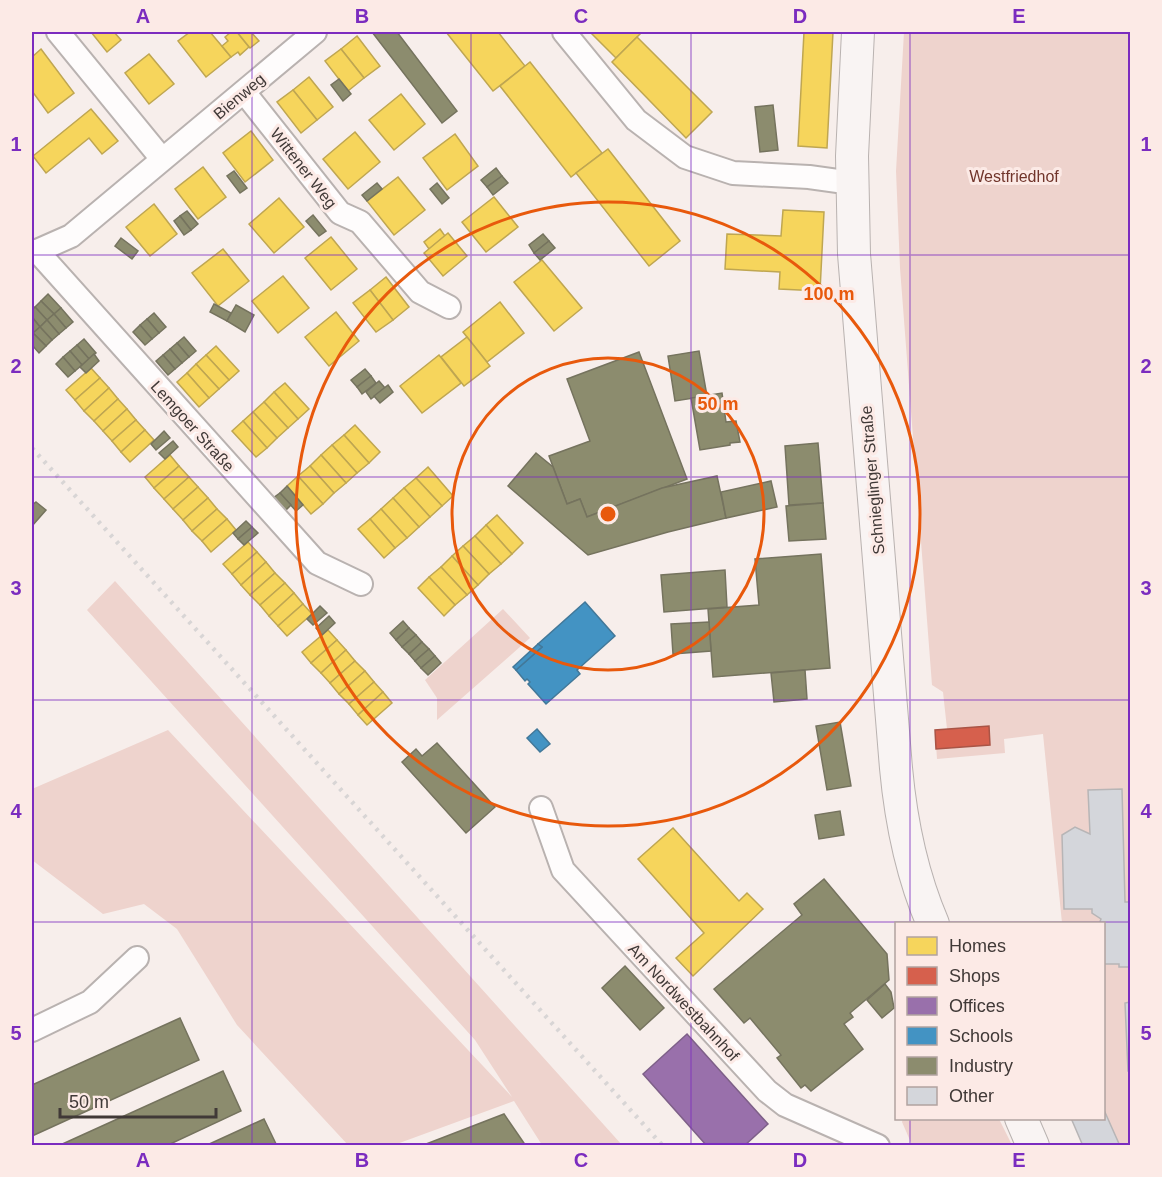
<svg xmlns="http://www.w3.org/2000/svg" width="1162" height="1177" viewBox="0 0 1162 1177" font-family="Arial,sans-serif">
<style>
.green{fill:#eed3cd}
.homes{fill:#f6d55c;stroke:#bfa651;stroke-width:1.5}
.shops{fill:#d6604d;stroke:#a95446;stroke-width:1.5}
.offices{fill:#9970ab;stroke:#7e6088;stroke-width:1.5}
.schools{fill:#4393c3;stroke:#427899;stroke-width:1.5}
.industry{fill:#8c8c6e;stroke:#75735e;stroke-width:1.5}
.building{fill:#d4d6db;stroke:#b7b5b6;stroke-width:1.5}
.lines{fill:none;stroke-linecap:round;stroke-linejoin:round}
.street-casing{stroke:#b9b2b0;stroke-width:26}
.secondary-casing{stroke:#b9b2b0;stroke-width:34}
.street{stroke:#fefcfc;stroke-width:22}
.secondary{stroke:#f9f4f3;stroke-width:32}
.rail{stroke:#d8d5d5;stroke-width:4.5;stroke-dasharray:3 6;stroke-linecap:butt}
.grid{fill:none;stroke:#7b2cbf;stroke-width:1.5;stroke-opacity:0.55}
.ring{fill:none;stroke:#e8590c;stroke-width:3}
.labels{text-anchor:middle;stroke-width:6;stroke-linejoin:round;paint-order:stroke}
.street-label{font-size:16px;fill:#403937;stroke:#fceae6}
.park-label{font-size:16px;fill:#71352b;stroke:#fceae6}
.centre{fill:#e8590c;stroke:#fceae6;stroke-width:3}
.ring-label{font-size:18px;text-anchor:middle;font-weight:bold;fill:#e8590c;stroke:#fceae6;stroke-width:6;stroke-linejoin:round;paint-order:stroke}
.neatline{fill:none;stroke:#7b2cbf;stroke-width:2}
.grid-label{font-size:20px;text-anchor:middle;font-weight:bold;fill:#7b2cbf}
</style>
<rect width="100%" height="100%" fill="#f7eeeb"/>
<g class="green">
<polygon points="904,32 1130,32 1130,1145 1083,1145 1071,1119 1104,1118 1104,924 1062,923 1043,734 1004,739 1005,753 937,759 935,730 947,729 943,692 932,685 900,268 896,171"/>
<polygon points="115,581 622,1145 542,1145 514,1101 394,1145 348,1145 237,1025 177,929 144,904 103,914 32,860 32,789 168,730 512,1097 475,1040 87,610"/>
<polygon points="503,609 530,638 437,720 437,698 425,680"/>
<polygon points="903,1118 999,1119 1012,1145 912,1145 902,1122"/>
</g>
<g class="homes">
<polygon points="91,32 114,32 121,40 107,52"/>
<polygon points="190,32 210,32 231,57 206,77 178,41"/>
<polygon points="231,32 237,32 249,47 240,55 238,52 231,57 222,46 228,41 225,37"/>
<polygon points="237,32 251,32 259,41 250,48"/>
<polygon points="446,32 498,32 525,66 493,91"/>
<polygon points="590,32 642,32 616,58"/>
<polygon points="804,32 833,32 827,148 798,146"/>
<polygon points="357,36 380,66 364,78 341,49"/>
<polygon points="637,37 712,112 686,138 612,62"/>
<polygon points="41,49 74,93 48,113 32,91 32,57"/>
<polygon points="341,49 364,78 348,91 325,61"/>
<polygon points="149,54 174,84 149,104 125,73"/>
<polygon points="530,62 602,153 571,177 500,86"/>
<polygon points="309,77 333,107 317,120 293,90"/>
<polygon points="293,90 317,120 301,133 277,102"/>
<polygon points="401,94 425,124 394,150 369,120"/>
<polygon points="91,109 118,141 102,154 89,138 46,173 33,156"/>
<polygon points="251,131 273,160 245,182 223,153"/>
<polygon points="355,132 380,162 348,189 323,159"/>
<polygon points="455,134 478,166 447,190 423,158"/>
<polygon points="608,149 680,241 649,266 576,173"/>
<polygon points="203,167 226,197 198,219 175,189"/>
<polygon points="398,177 425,210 394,235 367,201"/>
<polygon points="494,197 518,227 486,252 462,222"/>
<polygon points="279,198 304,227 274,253 249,224"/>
<polygon points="154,204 177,234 150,256 126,227"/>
<polygon points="783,210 824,212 820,291 779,289 780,272 725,269 727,234 781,236"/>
<polygon points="440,229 445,236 429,249 424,242"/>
<polygon points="448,233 467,256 443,276 424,253"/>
<polygon points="331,237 357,269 331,290 305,258"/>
<polygon points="223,249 249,281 218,306 192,273"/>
<polygon points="542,260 582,308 554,331 514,282"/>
<polygon points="283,276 309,308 278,333 252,301"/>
<polygon points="386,277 409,307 393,320 370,290"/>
<polygon points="370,290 393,320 376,332 353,303"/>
<polygon points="500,302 524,333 487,362 463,332"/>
<polygon points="336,312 359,341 329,366 305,337"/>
<polygon points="467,337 490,366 464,386 441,357"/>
<polygon points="216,346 239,371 229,380 206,355"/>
<polygon points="206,355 229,380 219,389 196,364"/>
<polygon points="439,355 461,383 422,413 400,386"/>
<polygon points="196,364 219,389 209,398 187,373"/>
<polygon points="91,368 100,378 75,400 66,390"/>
<polygon points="187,373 209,398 199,407 177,382"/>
<polygon points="100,378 109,388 84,411 75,400"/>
<polygon points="285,383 309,409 298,419 274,392"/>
<polygon points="109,388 118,399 94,421 84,411"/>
<polygon points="274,392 298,419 288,428 264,402"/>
<polygon points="118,399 127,409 103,431 94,421"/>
<polygon points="264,402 288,428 277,438 253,412"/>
<polygon points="127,409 136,420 112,441 103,431"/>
<polygon points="253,412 277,438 267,448 243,421"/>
<polygon points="136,420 145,430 121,452 112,441"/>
<polygon points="243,421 267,448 256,457 232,431"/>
<polygon points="355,425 380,452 369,463 344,435"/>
<polygon points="145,430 154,440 130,462 121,452"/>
<polygon points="344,435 369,463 357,473 332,445"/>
<polygon points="332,445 357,473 346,483 321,455"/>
<polygon points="170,455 179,466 154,488 145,477"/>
<polygon points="321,455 346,483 334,493 310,466"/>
<polygon points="179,466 189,477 164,499 154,488"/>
<polygon points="310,466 334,493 323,504 298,476"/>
<polygon points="428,467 453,496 442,506 416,478"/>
<polygon points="298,476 323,504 311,514 287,486"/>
<polygon points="189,477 198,487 173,509 164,499"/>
<polygon points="416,478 442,506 430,517 404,488"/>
<polygon points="198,487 208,498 183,520 173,509"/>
<polygon points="404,488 430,517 419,527 393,498"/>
<polygon points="208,498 217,509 192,531 183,520"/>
<polygon points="393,498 419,527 407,538 381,509"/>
<polygon points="217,509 227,519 202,541 192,531"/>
<polygon points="381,509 407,538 395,548 370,519"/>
<polygon points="497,515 523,543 512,554 486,525"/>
<polygon points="227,519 236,530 211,552 202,541"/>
<polygon points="370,519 395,548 384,558 358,529"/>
<polygon points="486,525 512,554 501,564 475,536"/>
<polygon points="475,536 501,564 489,574 463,546"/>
<polygon points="248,542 257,552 232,574 223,564"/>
<polygon points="463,546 489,574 478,585 452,556"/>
<polygon points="257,552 266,562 241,585 232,574"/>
<polygon points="452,556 478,585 467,595 441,567"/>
<polygon points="266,562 275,573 250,595 241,585"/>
<polygon points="441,567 467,595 455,605 429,577"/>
<polygon points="275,573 285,583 260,605 250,595"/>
<polygon points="429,577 455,605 444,616 418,588"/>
<polygon points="285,583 294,593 269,616 260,605"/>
<polygon points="294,593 303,604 278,626 269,616"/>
<polygon points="303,604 312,614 287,636 278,626"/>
<polygon points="328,630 337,640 311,663 302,652"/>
<polygon points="337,640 346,650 321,673 311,663"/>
<polygon points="346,650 355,661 330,683 321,673"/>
<polygon points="355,661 365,671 339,694 330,683"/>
<polygon points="365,671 374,682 349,704 339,694"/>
<polygon points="374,682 383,692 358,715 349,704"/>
<polygon points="383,692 392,703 367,725 358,715"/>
<polygon points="673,828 739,901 747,893 763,909 693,976 676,958 704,933 638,859"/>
</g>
<polygon class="shops" points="989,726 990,745 936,749 935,730"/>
<polygon class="offices" points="687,1034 768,1124 744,1146 707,1146 643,1074"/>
<g class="schools">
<polygon points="585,602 615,636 577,670 580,674 546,704 528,684 530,682 527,679 525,681 516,670 542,647 538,644"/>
<polygon points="538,644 542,647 516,670 513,667"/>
<polygon points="537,729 550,744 540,752 527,738"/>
</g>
<g class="industry">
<polygon points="372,32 397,32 457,111 442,123"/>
<polygon points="339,79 351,94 343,101 331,85"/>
<polygon points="773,105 778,150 760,152 755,107"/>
<polygon points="496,168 502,176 487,187 481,180"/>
<polygon points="234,171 247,188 240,193 227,176"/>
<polygon points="502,176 508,183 493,195 487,187"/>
<polygon points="377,183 382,189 367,201 362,195"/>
<polygon points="437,183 449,198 442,204 430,189"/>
<polygon points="187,211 198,224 191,230 180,216"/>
<polygon points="313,215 326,231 319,236 306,221"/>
<polygon points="180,216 191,230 184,235 174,221"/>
<polygon points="543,234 549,241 534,253 529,245"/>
<polygon points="121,238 138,251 132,259 115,246"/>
<polygon points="549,241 555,248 540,260 534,253"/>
<polygon points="48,294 61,308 54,314 41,301"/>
<polygon points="41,301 54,314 47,320 35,307"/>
<polygon points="214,304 231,313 227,321 210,312"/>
<polygon points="236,305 254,315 245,332 227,321"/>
<polygon points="35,307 47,320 40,327 32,317 32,310"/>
<polygon points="61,308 73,322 66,328 54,314"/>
<polygon points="154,313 166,327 159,333 147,319"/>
<polygon points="54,314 66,328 59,334 47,320"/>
<polygon points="32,317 40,327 33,333 32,331"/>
<polygon points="147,319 159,333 152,339 140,325"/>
<polygon points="47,320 59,334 52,340 40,327"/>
<polygon points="140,325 152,339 145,345 133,332"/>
<polygon points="40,327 52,340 46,346 33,333"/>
<polygon points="33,333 46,346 39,353 32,345 32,335"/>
<polygon points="184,337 196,351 189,357 177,343"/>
<polygon points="84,339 96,353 89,359 77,345"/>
<polygon points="177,343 189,357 182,363 170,349"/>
<polygon points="77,345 89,359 82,365 70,351"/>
<polygon points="170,349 182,363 175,369 163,355"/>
<polygon points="70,351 82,365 75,371 63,357"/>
<polygon points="699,351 707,396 675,401 668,356"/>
<polygon points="639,352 687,479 587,517 580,499 567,504 549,456 590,441 567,379"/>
<polygon points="94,354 99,361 86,373 80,367"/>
<polygon points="163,355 175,369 168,375 156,361"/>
<polygon points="63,357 75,371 68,377 56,364"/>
<polygon points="365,369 371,376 357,387 351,380"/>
<polygon points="371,376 376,383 362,394 357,387"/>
<polygon points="379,381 385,388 371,399 366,392"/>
<polygon points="388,385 393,392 380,403 374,396"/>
<polygon points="722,393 726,422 736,421 740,442 730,443 730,445 700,450 691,398"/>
<polygon points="164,431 170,438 156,450 151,444"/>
<polygon points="173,441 178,447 165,459 159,453"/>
<polygon points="818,443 823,503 789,505 785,446"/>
<polygon points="536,453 553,467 567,504 580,499 587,517 662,488 717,476 726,518 668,532 588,555 508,486"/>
<polygon points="771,481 777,507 726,518 721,492"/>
<polygon points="287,486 303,505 296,511 280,493"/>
<polygon points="280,493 291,505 285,511 273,498"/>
<polygon points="36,502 46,510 32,526 32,505"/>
<polygon points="823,503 826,539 789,541 786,506"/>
<polygon points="246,521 252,527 238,539 233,533"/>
<polygon points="252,527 258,533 244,545 238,539"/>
<polygon points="821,554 830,668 713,677 708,609 759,605 755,559"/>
<polygon points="725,570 727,607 664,612 661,575"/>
<polygon points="320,606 327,613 313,625 307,619"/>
<polygon points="329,616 335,623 322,635 316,628"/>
<polygon points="403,621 409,628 396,640 390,633"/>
<polygon points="709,622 711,651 673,654 671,624"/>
<polygon points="409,628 416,635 402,647 396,640"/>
<polygon points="416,635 422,642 409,654 402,647"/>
<polygon points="422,642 429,649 415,661 409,654"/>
<polygon points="429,649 435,656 421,668 415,661"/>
<polygon points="435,656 441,663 428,675 421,668"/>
<polygon points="805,670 807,699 774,702 771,673"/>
<polygon points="840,722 851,786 827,790 816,726"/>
<polygon points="437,743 495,807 466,833 402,762 416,749 422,756"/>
<polygon points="840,811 844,835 819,839 815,815"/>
<polygon points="824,879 887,954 889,980 850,1013 853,1017 844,1024 863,1049 811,1091 805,1085 801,1088 777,1058 781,1055 750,1018 744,1023 714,989 802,915 794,904"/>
<polygon points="625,966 664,1008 640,1030 602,988"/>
<polygon points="885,984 891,992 894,1008 882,1018 867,1000"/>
<polygon points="180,1018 199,1060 32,1136 32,1085"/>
<polygon points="223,1071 241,1111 166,1146 58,1146"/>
<polygon points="504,1114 526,1146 421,1146"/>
<polygon points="264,1119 277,1146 205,1146"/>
</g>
<g class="building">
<polygon points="1122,789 1125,902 1130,902 1130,967 1119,967 1119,964 1104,964 1104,924 1099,924 1101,919 1092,913 1092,909 1064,909 1062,835 1075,827 1090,834 1088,790"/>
<polygon points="1130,1002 1130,1071 1128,1071 1125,1003"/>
<polygon points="1104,1110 1120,1146 1083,1146 1071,1118 1104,1118"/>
</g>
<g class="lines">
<defs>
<g id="street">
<polyline points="58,32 162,159"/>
<polyline points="564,32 636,120 685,157 733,173 809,177 852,183"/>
<polyline points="244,92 340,213 360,222 420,292 449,307"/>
<polyline points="32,251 37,251 71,236 315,32"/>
<polyline points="37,251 317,563 361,584"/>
<polyline points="541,808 563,870 767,1091 785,1105 878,1146"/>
<polyline points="32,1030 90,1002 137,958"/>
</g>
<g id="secondary">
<path d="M858,32L852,156L854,254L896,768C901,822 911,873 933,924"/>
<polyline points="1021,1118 1033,1146"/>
</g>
</defs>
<use href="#street" class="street-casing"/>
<use href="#secondary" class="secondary-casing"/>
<use href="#street" class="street"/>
<use href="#secondary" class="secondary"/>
<polyline class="rail" points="32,448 663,1146"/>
</g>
<path class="grid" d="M252,32V1146M471,32V1146M691,32V1146M910,32V924M32,255H1130M32,477H1130M32,700H1130M32,922H1130M910,1118V1146"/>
<g class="ring">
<circle cx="608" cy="514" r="156"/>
<circle cx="608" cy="514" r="312"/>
</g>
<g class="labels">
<g class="street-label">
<text transform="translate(239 96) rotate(-40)" y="6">Bienweg</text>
<text transform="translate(304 168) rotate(52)" y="6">Wittener Weg</text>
<text transform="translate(193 426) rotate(48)" y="6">Lemgoer Straße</text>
<text transform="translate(872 480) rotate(-95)" y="6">Schnieglinger Straße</text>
<text transform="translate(684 1002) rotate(47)" y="6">Am Nordwestbahnhof</text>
</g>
<g class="park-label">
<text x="1014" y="182">Westfriedhof</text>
</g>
</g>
<circle cx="608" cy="514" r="9" class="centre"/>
<g class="ring-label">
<text x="829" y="300">100 m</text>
<text x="718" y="410">50 m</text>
</g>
<rect width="1162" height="1177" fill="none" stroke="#fceae6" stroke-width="66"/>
<rect x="895" y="922" width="210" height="198" fill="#fceae6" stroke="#b1a3a0" stroke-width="1.5"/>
<rect x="907" y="937" width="30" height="18" fill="#f6d55c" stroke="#b1a3a0" stroke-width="1.5"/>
<text x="949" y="952" font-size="18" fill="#403937">Homes</text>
<rect x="907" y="967" width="30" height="18" fill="#d6604d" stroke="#b1a3a0" stroke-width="1.5"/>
<text x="949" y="982" font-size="18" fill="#403937">Shops</text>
<rect x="907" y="997" width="30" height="18" fill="#9970ab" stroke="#b1a3a0" stroke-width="1.5"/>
<text x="949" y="1012" font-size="18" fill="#403937">Offices</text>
<rect x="907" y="1027" width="30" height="18" fill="#4393c3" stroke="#b1a3a0" stroke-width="1.5"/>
<text x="949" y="1042" font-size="18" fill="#403937">Schools</text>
<rect x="907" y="1057" width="30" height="18" fill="#8c8c6e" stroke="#b1a3a0" stroke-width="1.5"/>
<text x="949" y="1072" font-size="18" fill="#403937">Industry</text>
<rect x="907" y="1087" width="30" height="18" fill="#d4d6db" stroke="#b1a3a0" stroke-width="1.5"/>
<text x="949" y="1102" font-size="18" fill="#403937">Other</text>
<path d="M60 1108v9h156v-9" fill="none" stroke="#403937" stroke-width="3"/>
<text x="69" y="1108" font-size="18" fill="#403937" stroke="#fceae6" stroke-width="4.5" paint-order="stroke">50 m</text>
<rect x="33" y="33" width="1096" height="1111" class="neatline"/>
<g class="grid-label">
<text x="143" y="23">A</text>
<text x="362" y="23">B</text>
<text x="581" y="23">C</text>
<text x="800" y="23">D</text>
<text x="1019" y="23">E</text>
<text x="16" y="151">1</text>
<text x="1146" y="151">1</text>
<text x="16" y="373">2</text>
<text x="1146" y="373">2</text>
<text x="16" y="595">3</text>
<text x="1146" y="595">3</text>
<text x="16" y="818">4</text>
<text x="1146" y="818">4</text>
<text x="16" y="1040">5</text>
<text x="1146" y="1040">5</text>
<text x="143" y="1167">A</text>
<text x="362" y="1167">B</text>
<text x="581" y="1167">C</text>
<text x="800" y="1167">D</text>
<text x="1019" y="1167">E</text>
</g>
</svg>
